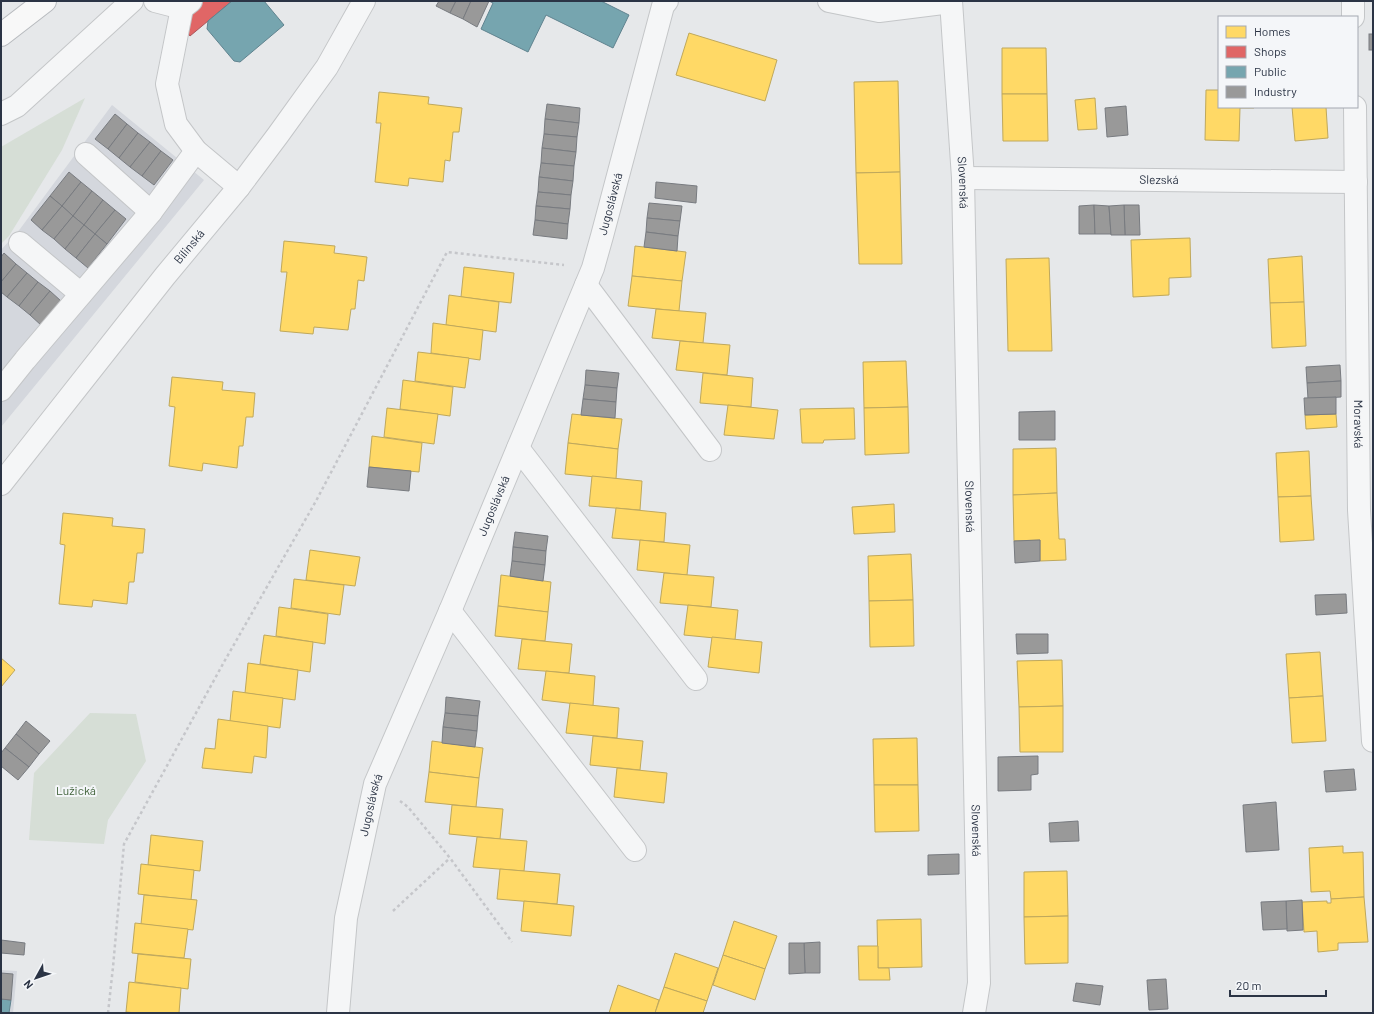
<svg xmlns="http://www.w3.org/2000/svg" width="1374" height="1014" viewBox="0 0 1374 1014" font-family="Barlow,sans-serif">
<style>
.built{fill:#d4d7dd}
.green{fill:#d6ded6}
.homes{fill:#ffd966;stroke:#bfa85c}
.shops{fill:#e06666;stroke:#aa575c}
.public{fill:#76a5af;stroke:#60838f}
.industry{fill:#999;stroke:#787b80}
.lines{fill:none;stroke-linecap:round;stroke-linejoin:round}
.minor-casing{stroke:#c4c6c8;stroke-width:24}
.highway-casing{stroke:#b8bbbf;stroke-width:24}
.path{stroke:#c5c6ca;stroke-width:2.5;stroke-dasharray:3 3;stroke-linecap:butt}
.minor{stroke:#f5f6f7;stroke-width:22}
.highway{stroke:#f8f8f8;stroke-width:22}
.labels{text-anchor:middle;stroke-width:4;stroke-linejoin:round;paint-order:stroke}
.street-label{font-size:12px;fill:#2b3445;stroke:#f4f6f9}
.park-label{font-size:12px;fill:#3f6138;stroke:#f4f6f9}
</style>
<rect width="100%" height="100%" fill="#e6e8ea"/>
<g class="built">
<polygon points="112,105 204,180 1,427 1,250 20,229"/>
<polygon points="1,970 17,971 13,1013 1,1013"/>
</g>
<g class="green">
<polygon points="85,98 62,150 9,236 1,244 1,147"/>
<polygon points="90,713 136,714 146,761 108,820 104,844 29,840 34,773"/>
</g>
<g class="homes">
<polygon points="689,33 777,60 765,101 676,75"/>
<polygon points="1002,48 1046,48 1047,94 1002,94"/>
<polygon points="898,81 900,172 856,173 854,82"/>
<polygon points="1206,90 1219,90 1219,107 1254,107 1254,108 1240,108 1239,141 1205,140"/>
<polygon points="379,92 429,97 428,104 462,108 459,132 453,132 450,161 445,160 443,182 409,178 408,186 375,182 381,123 376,123"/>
<polygon points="1002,94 1047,94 1048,141 1003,141"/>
<polygon points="1095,98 1097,129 1078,130 1075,100"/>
<polygon points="1292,107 1326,107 1328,138 1295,141"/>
<polygon points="900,172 902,264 859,264 856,173"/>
<polygon points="1190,238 1191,277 1169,278 1169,295 1133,297 1131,240"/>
<polygon points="284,241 335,246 334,253 367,257 364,281 358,280 355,309 351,309 348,330 314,327 313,334 280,331 287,272 281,272"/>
<polygon points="635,246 686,252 682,281 632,276"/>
<polygon points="1302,256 1304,302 1270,303 1268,259"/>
<polygon points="1049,258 1052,351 1008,351 1006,259"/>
<polygon points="464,267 514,273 511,303 461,297"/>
<polygon points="632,276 682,281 679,311 628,306"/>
<polygon points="449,295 499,302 496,332 446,325"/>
<polygon points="1304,302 1306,346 1272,348 1270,303"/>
<polygon points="656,309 706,313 703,343 652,338"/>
<polygon points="433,323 483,330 480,360 431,353"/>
<polygon points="680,341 730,345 727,375 676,370"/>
<polygon points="418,352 469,358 465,388 415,381"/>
<polygon points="906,361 908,407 864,408 863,362"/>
<polygon points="703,373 753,378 751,407 700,403"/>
<polygon points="172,377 223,382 222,390 255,393 253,417 246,417 243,446 239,446 237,468 203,463 202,471 169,466 175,407 169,406"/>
<polygon points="403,380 453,387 450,416 400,409"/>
<polygon points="728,405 778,410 774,439 724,435"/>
<polygon points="908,407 909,453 865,455 864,408"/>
<polygon points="387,408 438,414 434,444 384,437"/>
<polygon points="854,408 855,439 824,440 823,443 802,443 800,409"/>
<polygon points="572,414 622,419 618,449 568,443"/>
<polygon points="1336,414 1337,427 1306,429 1305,415"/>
<polygon points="372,436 422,443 419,472 369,467"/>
<polygon points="568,443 618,449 616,479 565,474"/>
<polygon points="1056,448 1057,493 1013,495 1013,449"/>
<polygon points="1309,451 1311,496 1278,497 1276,453"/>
<polygon points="592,476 642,481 640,510 589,506"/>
<polygon points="1057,493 1059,539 1065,539 1066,560 1040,561 1040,540 1014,541 1013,495"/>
<polygon points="1311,496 1314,540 1280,542 1278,497"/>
<polygon points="894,504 895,532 854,534 852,507"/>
<polygon points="616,508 666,513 664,542 612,538"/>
<polygon points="63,513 113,518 112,526 145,529 143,553 137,553 134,582 129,582 127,604 93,600 92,607 59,604 65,545 60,544"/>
<polygon points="640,540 690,545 687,575 637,570"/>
<polygon points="310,550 360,557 355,586 306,580"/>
<polygon points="911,554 913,600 869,601 868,556"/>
<polygon points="664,573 714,577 711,607 660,603"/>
<polygon points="501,575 551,582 548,612 498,606"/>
<polygon points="294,579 344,585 340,615 291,608"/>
<polygon points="913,600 914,646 870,647 869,601"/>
<polygon points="688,605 738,610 735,640 684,635"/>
<polygon points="498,606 548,612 545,641 495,636"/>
<polygon points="279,607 328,614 325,644 276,636"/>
<polygon points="264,635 313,642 310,672 260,664"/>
<polygon points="712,637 762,642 759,673 708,667"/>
<polygon points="522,639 572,644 569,673 518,669"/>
<polygon points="1320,652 1323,696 1289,698 1286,654"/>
<polygon points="1,658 15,670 1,687"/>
<polygon points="1062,660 1063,706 1019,707 1017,661"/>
<polygon points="248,663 298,670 295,700 245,693"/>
<polygon points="546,671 595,676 593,706 542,700"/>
<polygon points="233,691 283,698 280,728 230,721"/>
<polygon points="1323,696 1326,741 1292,743 1289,698"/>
<polygon points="570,703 619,708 617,738 566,733"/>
<polygon points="1063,706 1063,752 1020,752 1019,707"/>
<polygon points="218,719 268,726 266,758 254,756 252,773 202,768 205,748 215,749"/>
<polygon points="593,736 643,741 640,770 590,765"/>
<polygon points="917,738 918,785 874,785 873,739"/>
<polygon points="432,741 483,748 479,778 429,772"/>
<polygon points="617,768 667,773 664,803 614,797"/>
<polygon points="429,772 479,778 476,807 425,802"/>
<polygon points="874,785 918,785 919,831 875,832"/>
<polygon points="452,805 503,809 500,839 449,834"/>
<polygon points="151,835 203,841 200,871 148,865"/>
<polygon points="477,837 527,841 524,871 473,867"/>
<polygon points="1343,846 1343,853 1363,852 1364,897 1331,899 1330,891 1311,892 1309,848"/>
<polygon points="141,864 194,870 191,900 138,894"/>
<polygon points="500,869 560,874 557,904 497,899"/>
<polygon points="1067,871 1068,916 1024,917 1024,872"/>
<polygon points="144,895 197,900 193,930 141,924"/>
<polygon points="1364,897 1368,942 1338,943 1338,950 1318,952 1317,931 1304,932 1302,902 1327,901 1327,903 1331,903 1331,899"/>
<polygon points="524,901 574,906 571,936 521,931"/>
<polygon points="1068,916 1068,963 1025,964 1024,917"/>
<polygon points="921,919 922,967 878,968 877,920"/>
<polygon points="734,921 777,936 765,969 723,955"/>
<polygon points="135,923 188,929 184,958 132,953"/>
<polygon points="858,946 878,946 878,968 889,968 890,980 859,980"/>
<polygon points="675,953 718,968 707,1001 664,987"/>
<polygon points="138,954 191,959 188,989 135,982"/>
<polygon points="723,955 765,969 755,1000 713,985"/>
<polygon points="129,982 181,988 179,1013 136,1013 126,1012"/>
<polygon points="618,985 659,1000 655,1013 609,1013"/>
<polygon points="664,987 707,1001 703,1013 655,1013"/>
</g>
<polygon class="shops" points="161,1 232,1 190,36"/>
<g class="public">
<polygon points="232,1 264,1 284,25 240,62 234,61 207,29 208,21"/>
<polygon points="489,1 601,1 629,15 613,48 546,15 528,52 481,29 493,3"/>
<polygon points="1,999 11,1000 9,1013 1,1013"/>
</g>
<g class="industry">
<polygon points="439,1 456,1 450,13 436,6"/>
<polygon points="456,1 471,1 463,19 450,13"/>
<polygon points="471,1 489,1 477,27 463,19"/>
<rect x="1369" y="34" width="4" height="16"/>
<polygon points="547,104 580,108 579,123 545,119"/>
<polygon points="1126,106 1128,135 1107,137 1105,108"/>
<polygon points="115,114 127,124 108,149 95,139"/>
<polygon points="545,119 579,123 577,137 544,134"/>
<polygon points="127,124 138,133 119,158 108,149"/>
<polygon points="138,133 150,142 130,167 119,158"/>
<polygon points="544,134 577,137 576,152 542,148"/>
<polygon points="150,142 161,151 142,176 130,167"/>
<polygon points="542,148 576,152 574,166 541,163"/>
<polygon points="161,151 173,160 154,185 142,176"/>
<polygon points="541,163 574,166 573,181 539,177"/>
<polygon points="69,172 81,182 62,206 50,196"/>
<polygon points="539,177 573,181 571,195 538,192"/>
<polygon points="81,182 92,191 73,216 62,206"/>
<polygon points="656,182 697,186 696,203 655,198"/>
<polygon points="92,191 103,200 84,225 73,216"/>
<polygon points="538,192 571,195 570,209 536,206"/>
<polygon points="50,196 62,206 42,230 31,220"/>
<polygon points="103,200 115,210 95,234 84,225"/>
<polygon points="649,203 682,206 680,221 647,218"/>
<polygon points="1094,205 1095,234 1079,234 1079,206"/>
<polygon points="1094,205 1109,206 1111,234 1095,234"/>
<polygon points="1124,205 1139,205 1140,235 1125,235"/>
<polygon points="1124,205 1125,235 1111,235 1109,206"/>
<polygon points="62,206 73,216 54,239 42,230"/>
<polygon points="536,206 570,209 568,224 535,220"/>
<polygon points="115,210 126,219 107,244 95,234"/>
<polygon points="73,216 84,225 65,249 54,239"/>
<polygon points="647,218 680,221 678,236 646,232"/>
<polygon points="535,220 568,224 567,239 533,235"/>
<polygon points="84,225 95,234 76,258 65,249"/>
<polygon points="646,232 678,236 677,251 644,247"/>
<polygon points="95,234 107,244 88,268 76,258"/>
<polygon points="4,253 16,264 1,282 1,257"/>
<polygon points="16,264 27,273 7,297 1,292 1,282"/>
<polygon points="27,273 38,282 19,306 7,297"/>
<polygon points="38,282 50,291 30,315 19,306"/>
<polygon points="50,291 61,301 42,326 30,315"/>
<polygon points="1340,365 1341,381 1307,383 1306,367"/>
<polygon points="586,370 619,373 617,388 585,385"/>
<polygon points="1341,381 1341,397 1308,399 1307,383"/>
<polygon points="585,385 617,388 616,402 583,399"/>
<polygon points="1336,397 1336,414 1305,415 1304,398"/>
<polygon points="583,399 616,402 615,418 581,415"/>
<polygon points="1055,411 1055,440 1019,440 1019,412"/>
<polygon points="369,467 411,471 409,491 367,487"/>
<polygon points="515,532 548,536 546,551 513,547"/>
<polygon points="1040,540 1040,561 1015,563 1014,541"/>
<polygon points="513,547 546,551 545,565 512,561"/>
<polygon points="512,561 545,565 543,581 510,576"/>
<polygon points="1346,594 1347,613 1316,615 1315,595"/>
<polygon points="1016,634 1048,634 1048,653 1017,654"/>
<polygon points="446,697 480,701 478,716 445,713"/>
<polygon points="445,713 478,716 477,731 443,727"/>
<polygon points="26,721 50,741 39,754 16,734"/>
<polygon points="443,727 477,731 475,747 442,743"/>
<polygon points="16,734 39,754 29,767 5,748"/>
<polygon points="5,748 29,767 18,780 1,766 1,753"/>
<polygon points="1038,756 1038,774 1031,775 1031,790 998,791 998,757"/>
<polygon points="1354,769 1356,790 1326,792 1324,771"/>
<polygon points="1276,802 1279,850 1246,852 1243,805"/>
<polygon points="1078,821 1079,841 1050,842 1049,823"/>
<polygon points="959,854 959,874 928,875 928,855"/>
<polygon points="1302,900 1303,930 1287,931 1286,901"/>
<polygon points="1286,901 1287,929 1263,930 1261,902"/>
<polygon points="1,940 25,943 24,955 1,953"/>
<polygon points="820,942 820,973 805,973 804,943"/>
<polygon points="789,943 804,943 805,973 789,974"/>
<polygon points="1,973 13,974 11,1000 1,999"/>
<polygon points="1166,979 1168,1009 1149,1010 1147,980"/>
<polygon points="1076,983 1103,986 1100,1005 1073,1001"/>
</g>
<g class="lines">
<defs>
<g id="minor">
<polyline points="155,1 182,8 191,1"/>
<polyline points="829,1 879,11 951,2"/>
<path id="s1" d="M951,1L963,178L979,983L974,1013"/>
<polyline points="1353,1 1353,17"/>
<polyline points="182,8 167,84 176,124 196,151 239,187"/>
<path id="s2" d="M1355,107L1359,510L1373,741"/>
<polyline points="1,114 17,106 132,1"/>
<polyline points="86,154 151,212"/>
<path id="s3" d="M963,178L1356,182"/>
<polyline points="20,243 81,294"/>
<polyline points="586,285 710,450"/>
<polyline points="1,390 25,360 151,212 196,151"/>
<polyline points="518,448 696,679"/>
<path id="s4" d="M1,484L165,276L239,187L278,135L327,67L364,1"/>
<polyline points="450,611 635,850"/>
<path id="s5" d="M338,1013L346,918L375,784L450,611L593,268L602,236L663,6L667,1"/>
</g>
<polyline id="highway" points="1,35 45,1"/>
</defs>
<use href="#minor" class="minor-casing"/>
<use href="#highway" class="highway-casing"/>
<g class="path">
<polyline points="400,801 408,807 450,858 512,942"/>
<polyline points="393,911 450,858"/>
<polyline points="108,1013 113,967 124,844 224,662 316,501 447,252 564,265"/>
</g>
<use href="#minor" class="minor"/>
<use href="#highway" class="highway"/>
</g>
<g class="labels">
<g class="street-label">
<text dy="4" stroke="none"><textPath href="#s3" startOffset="196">Slezská</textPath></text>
<text dy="4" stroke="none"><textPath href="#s1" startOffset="182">Slovenská</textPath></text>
<text dy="4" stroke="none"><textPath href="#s5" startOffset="859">Jugoslávská</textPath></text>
<text dy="4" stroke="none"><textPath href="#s4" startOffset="303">Bílinská</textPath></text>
<text dy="4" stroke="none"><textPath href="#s2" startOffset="317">Moravská</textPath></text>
<text dy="4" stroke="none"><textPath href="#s5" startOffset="535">Jugoslávská</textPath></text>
<text dy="4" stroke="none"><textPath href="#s1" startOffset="506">Slovenská</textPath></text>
<text dy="4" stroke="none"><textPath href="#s5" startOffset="211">Jugoslávská</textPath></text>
<text dy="4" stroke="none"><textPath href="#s1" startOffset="830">Slovenská</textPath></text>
</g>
<g class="park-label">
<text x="76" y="795">Lužická</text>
</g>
</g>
<rect width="1374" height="1014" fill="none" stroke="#2b3445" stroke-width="4"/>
<rect x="1218" y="16" width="140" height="92" fill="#f4f6f9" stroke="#a4a8b1"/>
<rect x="1226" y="26" width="20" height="12" fill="#ffd966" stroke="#a4a8b1"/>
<text x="1254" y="36" font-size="12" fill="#2b3445">Homes</text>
<rect x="1226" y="46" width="20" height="12" fill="#e06666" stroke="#a4a8b1"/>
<text x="1254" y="56" font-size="12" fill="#2b3445">Shops</text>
<rect x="1226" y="66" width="20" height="12" fill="#76a5af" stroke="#a4a8b1"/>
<text x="1254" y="76" font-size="12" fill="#2b3445">Public</text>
<rect x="1226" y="86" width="20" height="12" fill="#999999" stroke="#a4a8b1"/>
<text x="1254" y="96" font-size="12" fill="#2b3445">Industry</text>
<g transform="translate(36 978) rotate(230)" stroke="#f4f6f9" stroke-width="3" paint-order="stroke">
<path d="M0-3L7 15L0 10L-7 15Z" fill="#2b3445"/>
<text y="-6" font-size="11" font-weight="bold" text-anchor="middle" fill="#2b3445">N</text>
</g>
<path d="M1230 990v6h96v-6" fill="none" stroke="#2b3445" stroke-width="2"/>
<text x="1236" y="990" font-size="12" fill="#2b3445" stroke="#f4f6f9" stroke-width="3" paint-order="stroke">20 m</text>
</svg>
